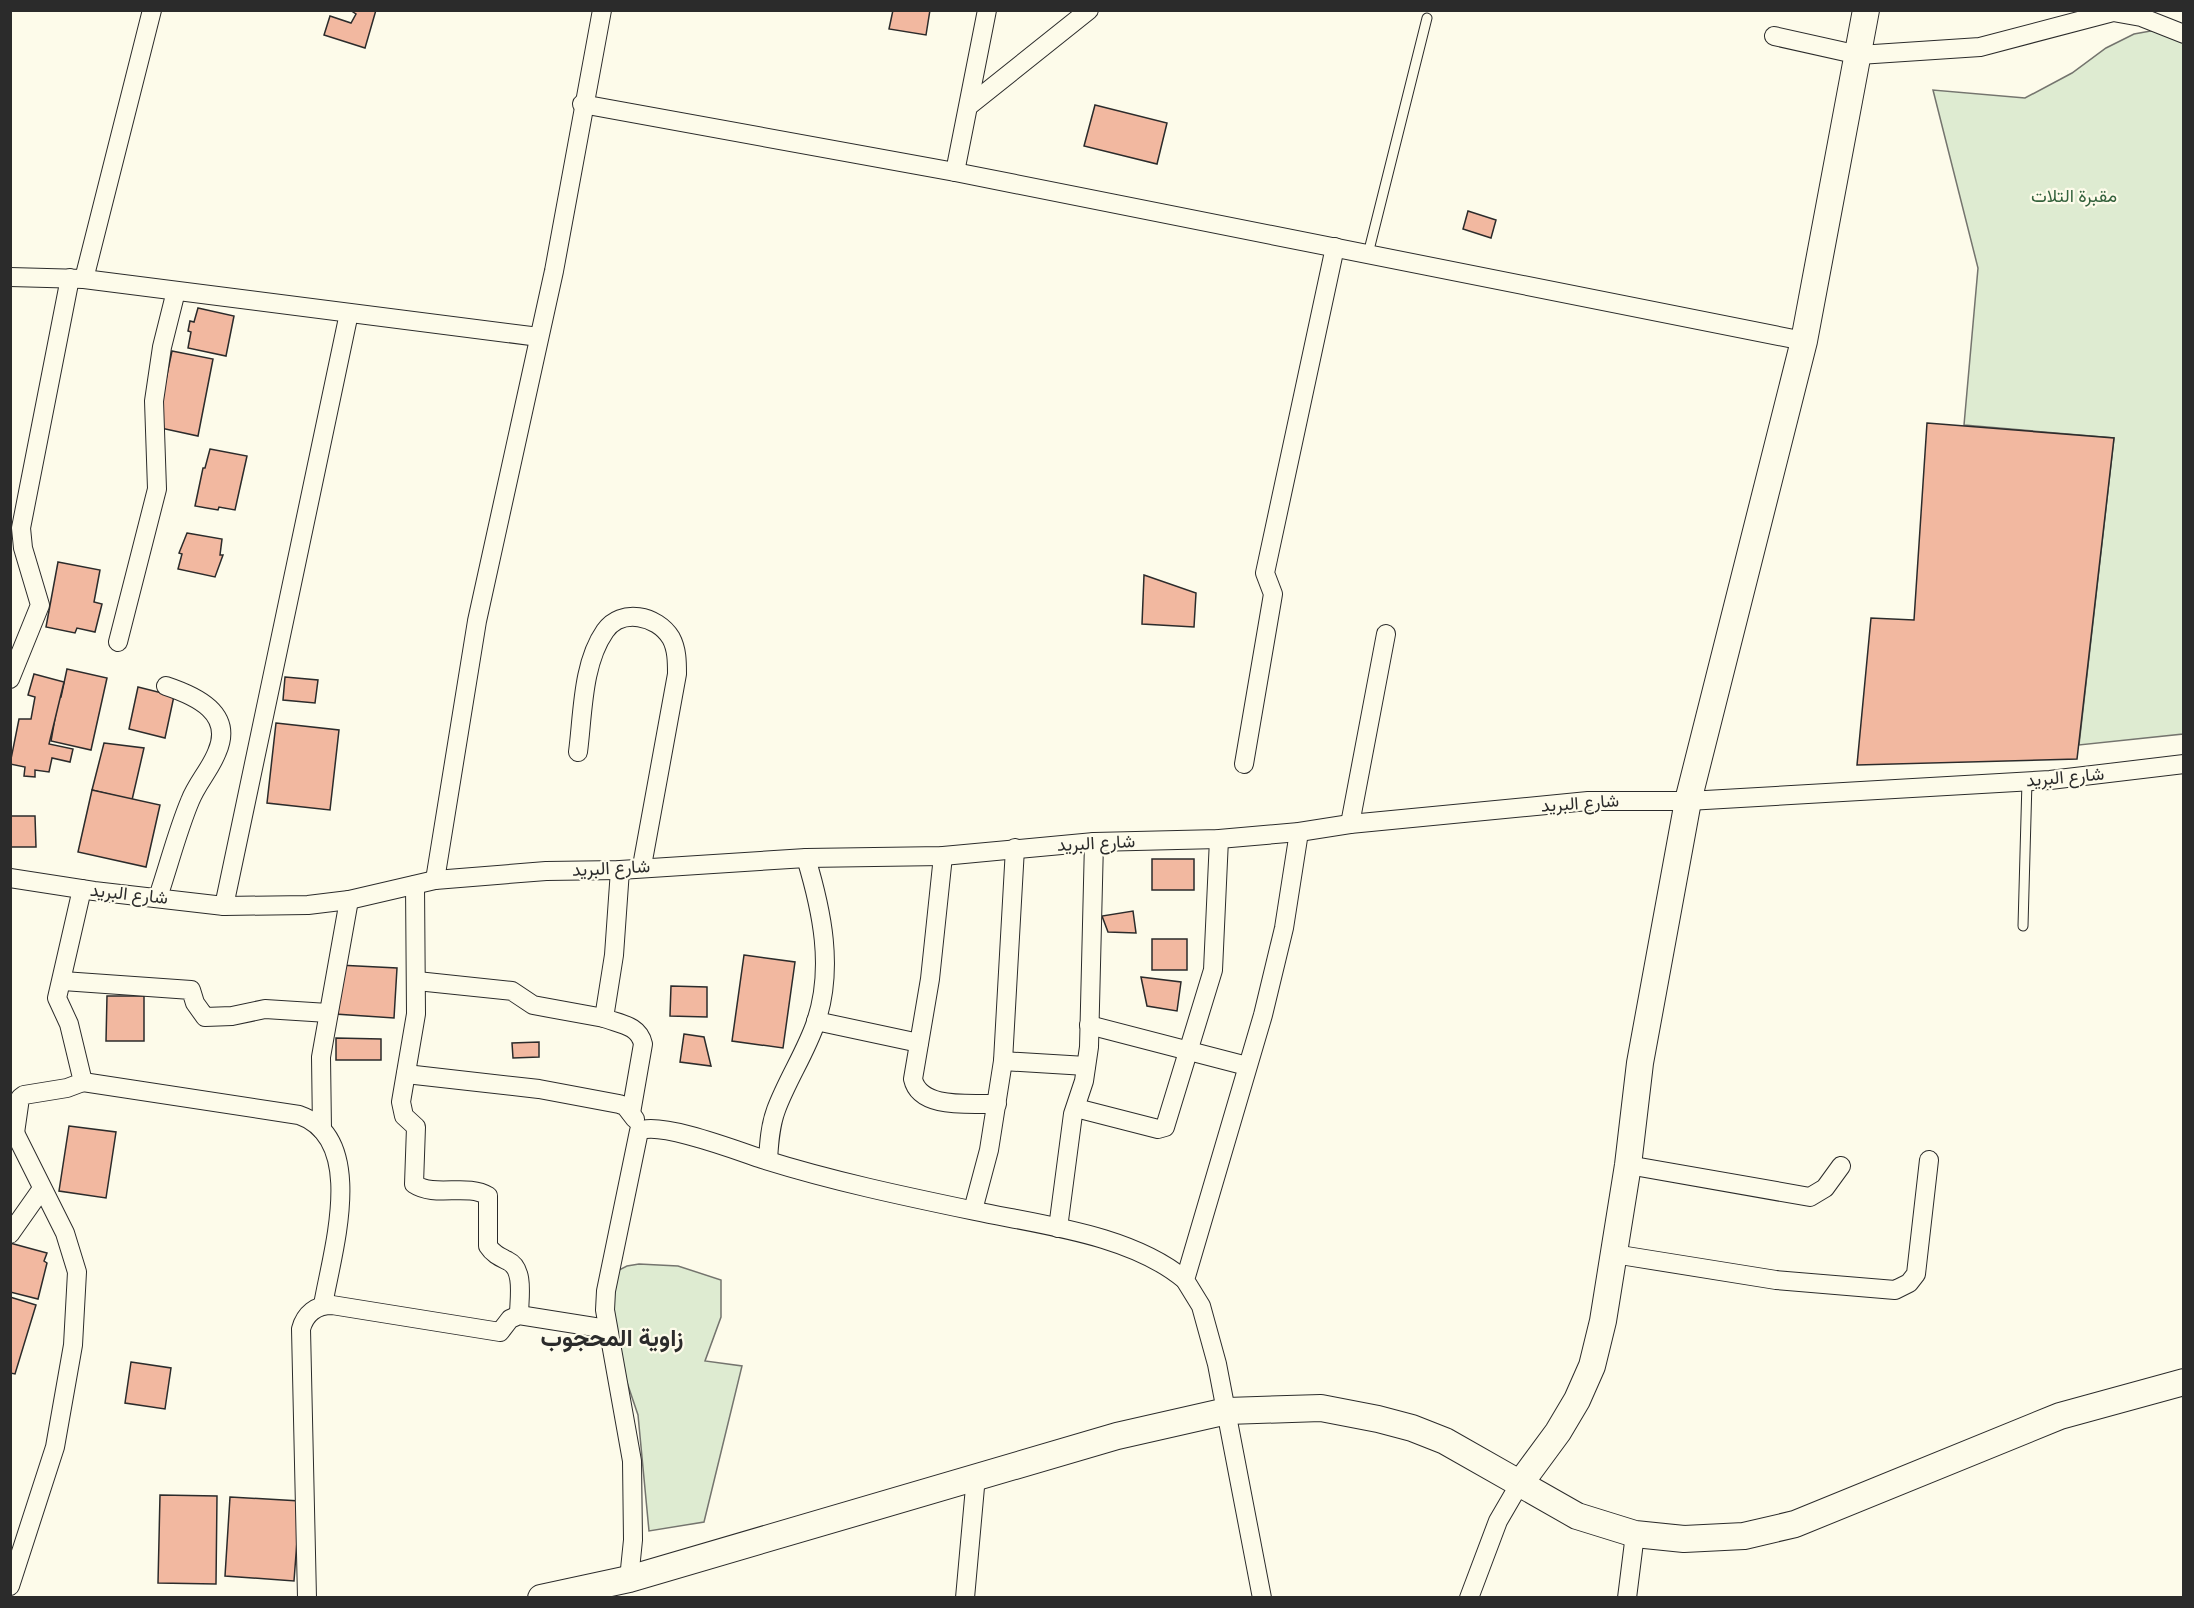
<svg xmlns="http://www.w3.org/2000/svg" width="2194" height="1608" viewBox="0 0 2194 1608" font-family="Figtree,Vazirmatn,sans-serif">
<style>
.green{fill:#deebd1;stroke:#74746e;stroke-width:1.5}
.building{fill:#f2b8a0;stroke:#2b2b2b;stroke-width:1.5}
.lines{fill:none;stroke-linecap:round;stroke-linejoin:round}
.lane-casing{stroke:#2b2b2b;stroke-width:11}
.street-casing{stroke:#2b2b2b;stroke-width:20}
.secondary-casing{stroke:#2b2b2b;stroke-width:28}
.lane{stroke:#fdfbea;stroke-width:9}
.street{stroke:#fdfbea;stroke-width:18}
.secondary{stroke:#fdfbea;stroke-width:26}
.labels{text-anchor:middle;stroke-width:4.5;stroke-linejoin:round;paint-order:stroke}
.park-label{font-size:18px;fill:#34623c;stroke:#fdfbea}
.street-label{font-size:18px;fill:#2b2b2b;stroke:#fdfbea}
.district-label{font-size:24px;font-weight:bold;fill:#2b2b2b;stroke:#fdfbea}
</style>
<rect width="100%" height="100%" fill="#fdfbea"/>
<g class="green">
<polygon points="2156,30 2183,42 2183,734 2079,745 2114,438 1964,425 1978,268 1933,90 2025,98 2072,73 2106,48 2134,34"/>
<polygon points="639,1264 678,1266 721,1280 721,1317 705,1361 742,1366 704,1522 649,1531 638,1415 612,1338 611,1287 617,1271 627,1266"/>
</g>
<g class="building">
<polygon points="350,10 376,10 365,48 324,35 330,16 351,23 356,14"/>
<polygon points="893,10 930,10 926,35 889,29"/>
<polygon points="1095,105 1167,123 1157,164 1084,146"/>
<polygon points="1468,211 1496,220 1491,238 1463,229"/>
<polygon points="198,308 234,316 226,356 188,348 191,332 188,331 190,321 194,322"/>
<polygon points="172,351 213,359 198,436 156,427"/>
<polygon points="1927,423 2114,438 2077,759 1857,765 1871,618 1914,620"/>
<polygon points="210,449 247,456 235,510 219,507 218,510 195,506 203,468 205,468"/>
<polygon points="187,533 222,539 220,555 223,555 215,577 178,569 182,554 179,553"/>
<polygon points="58,562 100,570 94,602 102,604 95,632 77,628 75,633 46,627"/>
<polygon points="1144,575 1196,593 1194,627 1142,624"/>
<polygon points="67,669 107,678 91,750 51,741 57,707 53,705 55,698 61,697"/>
<polygon points="34,674 64,682 49,744 73,749 70,762 52,758 49,772 35,770 35,777 24,776 25,767 10,764 19,719 31,719 35,697 28,695"/>
<polygon points="285,677 318,680 315,703 283,700"/>
<polygon points="138,687 174,696 165,738 129,729"/>
<polygon points="276,723 339,730 330,810 267,803"/>
<polygon points="104,743 144,748 132,800 92,790"/>
<polygon points="92,790 160,805 146,867 78,852"/>
<polygon points="10,816 35,816 36,847 10,847"/>
<rect x="1152" y="859" width="42" height="31"/>
<polygon points="1133,911 1136,933 1108,932 1102,916"/>
<rect x="1152" y="939" width="35" height="31"/>
<polygon points="744,955 795,962 783,1048 732,1041"/>
<polygon points="338,965 397,968 394,1018 335,1014"/>
<polygon points="1141,977 1181,982 1177,1011 1147,1006"/>
<polygon points="671,986 707,987 707,1017 670,1016"/>
<polygon points="107,996 144,996 144,1041 106,1041"/>
<polygon points="684,1034 704,1037 711,1066 680,1062"/>
<polygon points="336,1038 381,1039 381,1060 336,1060"/>
<polygon points="539,1042 539,1057 513,1058 512,1043"/>
<polygon points="69,1126 116,1132 106,1198 59,1191"/>
<polygon points="10,1243 47,1253 44,1261 47,1263 38,1299 10,1292"/>
<polygon points="10,1297 36,1305 15,1374 10,1373"/>
<polygon points="131,1362 171,1368 165,1409 125,1403"/>
<polygon points="160,1495 217,1496 216,1584 158,1583"/>
<polygon points="230,1497 300,1501 294,1581 225,1576"/>
</g>
<g class="lines">
<defs>
<g id="lane">
<polyline points="1368,254 1427,18"/>
<polyline points="2023,926 2027,781"/>
</g>
<g id="street">
<polyline points="1774,36 1859,55 1980,47 2113,12 2141,17 2184,34"/>
<polyline points="582,104 955,172 1804,341"/>
<polyline points="970,105 1089,10"/>
<polyline points="955,172 987,10"/>
<polyline points="10,277 84,279 539,337"/>
<polyline points="84,279 152,10"/>
<polyline points="118,642 157,489 154,401 162,347 176,291"/>
<polyline points="10,679 40,605 23,548 21,528 70,278"/>
<path d="M578,752C583,714 582,664 605,631C621,608 657,615 671,638C677,649 677,662 677,674L642,866"/>
<polyline points="1244,764 1272,600 1273,594 1265,573 1335,247"/>
<polyline points="1350,824 1386,634"/>
<path d="M943,856L930,979L913,1079C920,1110 971,1103 997,1104"/>
<path d="M620,870L614,955L604,1018C620,1024 639,1025 643,1044L631,1113"/>
<polyline points="10,878 94,891 224,906 308,905 349,900 435,880 546,871 620,870 806,858 943,856 1094,842 1219,839 1299,832 1350,824 1588,801 1688,801 2050,780 2184,764"/>
<polyline points="435,880 477,621 554,271 602,10"/>
<path d="M415,885L416,1014L401,1102L404,1116L416,1127L414,1184C435,1198 467,1183 488,1196V1246C493,1254 500,1257 508,1261C525,1269 519,1299 519,1315"/>
<path d="M158,897C169,865 177,832 190,801C197,783 210,770 217,752C234,713 196,696 166,686"/>
<polyline points="224,906 349,313"/>
<polyline points="63,981 191,990 195,1003 205,1017 232,1016 265,1009 328,1013"/>
<polyline points="417,981 512,991 533,1005 604,1018"/>
<polyline points="816,1021 919,1043"/>
<polyline points="1089,1025 1247,1066"/>
<polyline points="1003,1061 1086,1066"/>
<polyline points="406,1074 539,1089 619,1104 625,1106 635,1119"/>
<path d="M83,1082L299,1115C368,1139 332,1252 323,1305"/>
<polyline points="1076,1108 1158,1129 1165,1127 1213,970 1219,839"/>
<polyline points="322,1130 321,1057 349,900"/>
<polyline points="10,1134 15,1133 20,1098 24,1095 67,1088 83,1082 69,1024 57,998 82,889"/>
<path d="M768,1160C769,1144 770,1126 776,1110C787,1080 806,1052 816,1022C834,968 822,911 806,858"/>
<polyline points="1628,1165 1810,1197 1825,1188 1841,1166"/>
<polyline points="973,1210 989,1150 1003,1061 1015,848"/>
<polyline points="1058,1228 1073,1114 1084,1081 1089,1047 1094,842"/>
<polyline points="10,1234 41,1190"/>
<polyline points="1614,1254 1776,1280 1895,1290 1909,1283 1916,1274 1929,1160"/>
<path d="M629,1579L633,1540L632,1461L605,1310L606,1291L639,1131C660,1121 738,1151 762,1159C832,1181 903,1196 975,1211C1042,1225 1132,1235 1185,1280"/>
<polyline points="10,1586 55,1447 73,1345 77,1272 65,1233 15,1133"/>
<path d="M307,1598L301,1329C305,1314 316,1305 332,1305L500,1332L510,1319L519,1315L607,1329"/>
<polyline points="965,1598 976,1476"/>
<polyline points="1262,1598 1217,1364 1201,1306 1185,1280 1263,1015 1284,928 1299,832"/>
<polyline points="1469,1598 1498,1521 1519,1485"/>
<polyline points="1627,1598 1635,1534"/>
</g>
<g id="secondary">
<polyline points="1519,1485 1558,1432 1577,1400 1592,1366 1603,1321 1628,1165 1640,1063 1688,801 1804,341 1866,10"/>
<polyline points="541,1598 629,1579 1117,1436 1227,1411 1321,1408 1378,1419 1412,1428 1445,1441 1577,1516 1635,1534 1684,1539 1744,1536 1795,1524 2060,1416 2184,1382"/>
</g>
</defs>
<use href="#lane" class="lane-casing"/>
<use href="#street" class="street-casing"/>
<use href="#secondary" class="secondary-casing"/>
<use href="#lane" class="lane"/>
<use href="#street" class="street"/>
<use href="#secondary" class="secondary"/>
</g>
<g class="labels">
<g class="park-label">
<text x="2074" y="202">مقبرة التلات</text>
</g>
<g class="street-label">
<text transform="translate(2065 777) rotate(-5)" y="6">شارع البريد</text>
<text transform="translate(1580 803) rotate(-4)" y="6">شارع البريد</text>
<text transform="translate(1096 843) rotate(-3)" y="6">شارع البريد</text>
<text transform="translate(611 868) rotate(-3)" y="6">شارع البريد</text>
<text transform="translate(129 894) rotate(6)" y="6">شارع البريد</text>
</g>
<g class="district-label">
<text x="612" y="1346">زاوية المحجوب</text>
</g>
</g>
<rect width="2194" height="1608" fill="none" stroke="#2b2b2b" stroke-width="24"/>
</svg>
